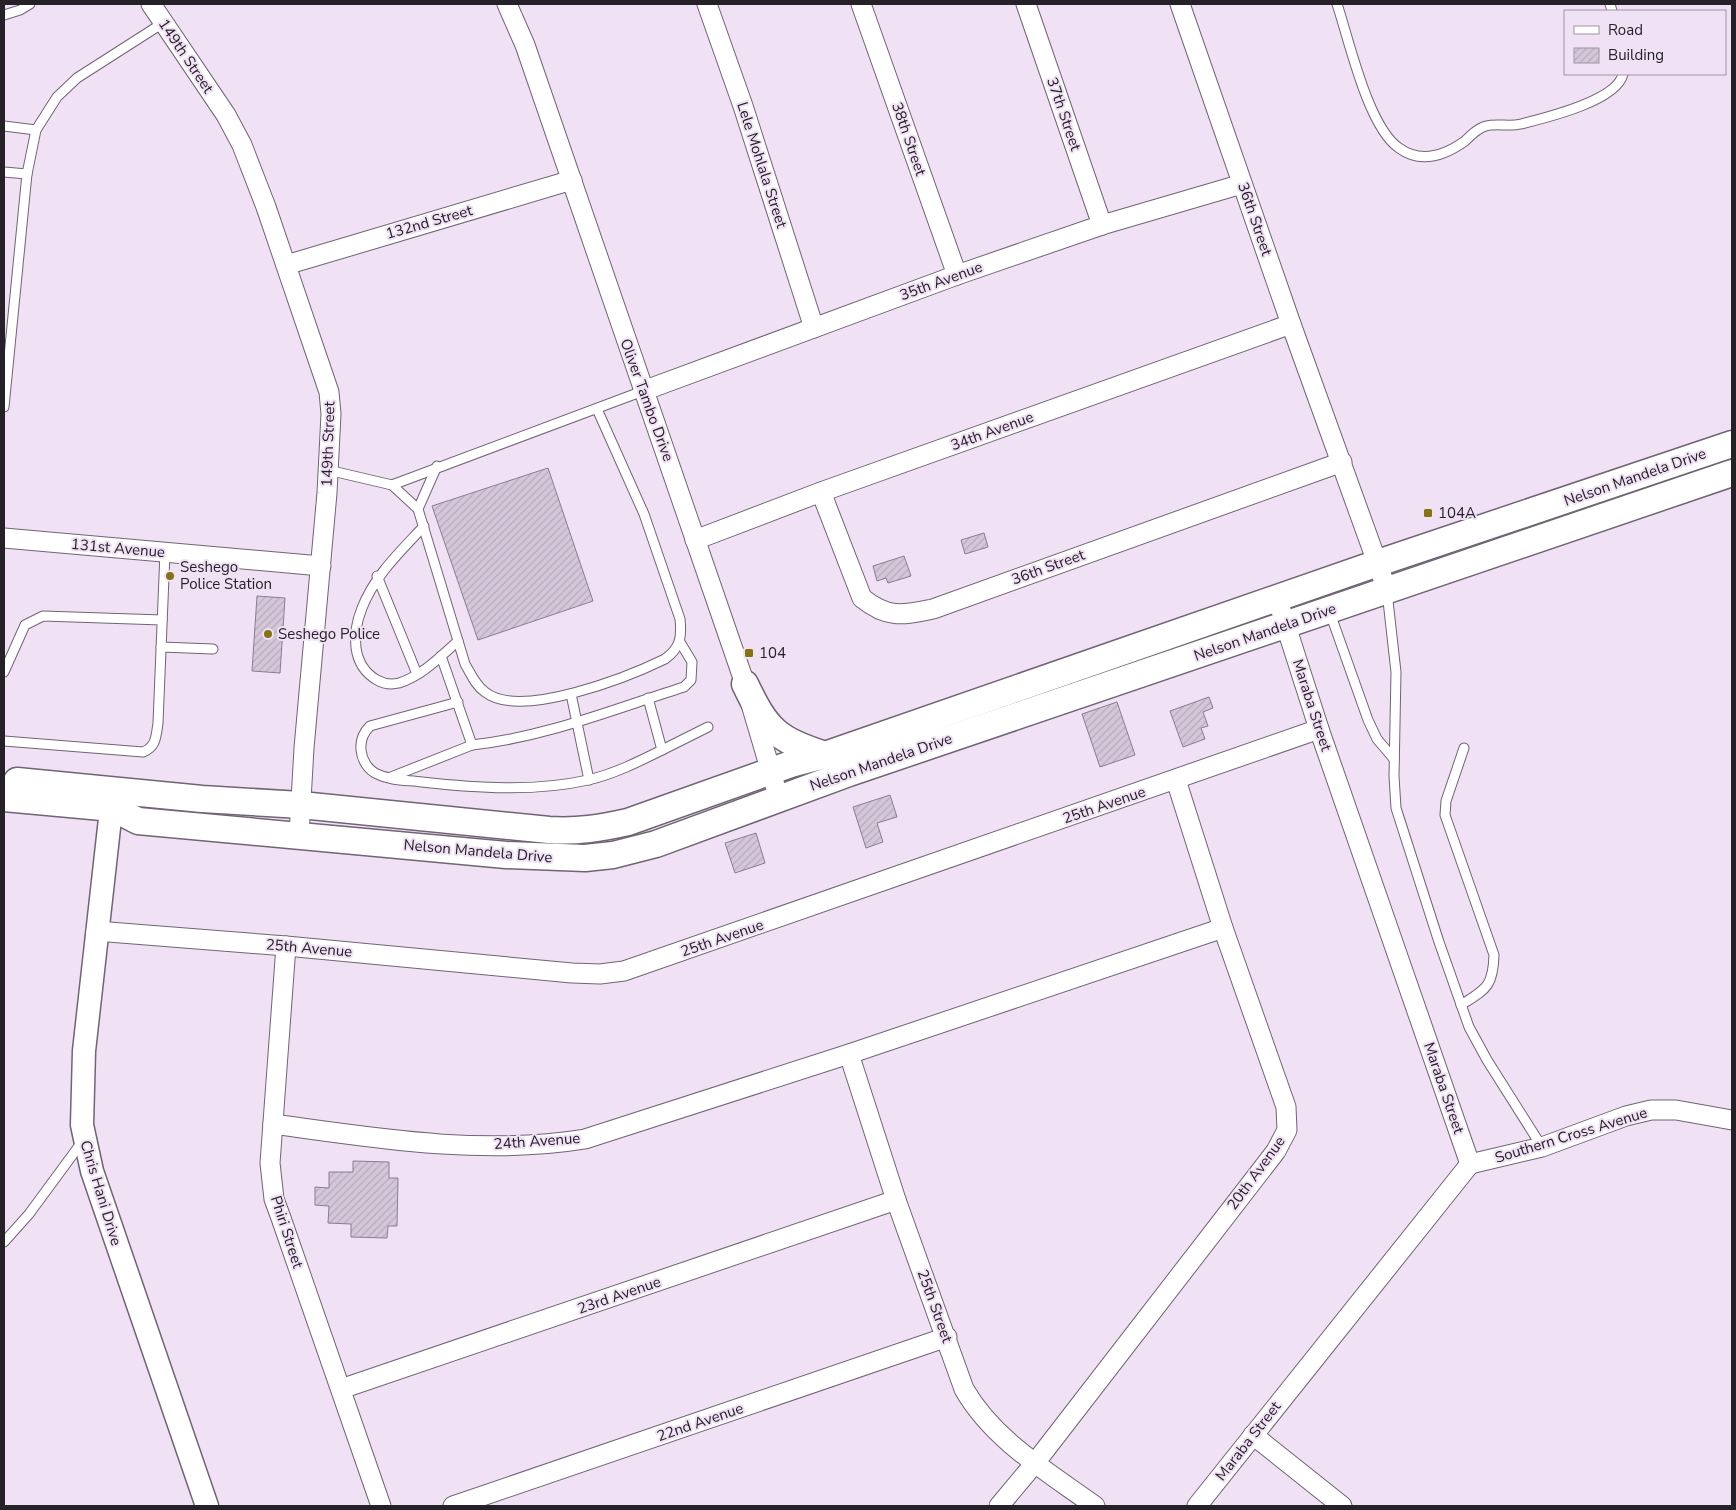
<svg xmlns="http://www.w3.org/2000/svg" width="1736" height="1510" viewBox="0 0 1736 1510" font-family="'Nunito Sans',sans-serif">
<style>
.building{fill:url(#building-hatch);stroke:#8a7d8e}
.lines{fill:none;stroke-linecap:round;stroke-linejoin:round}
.service-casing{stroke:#716475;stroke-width:11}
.minor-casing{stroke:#716475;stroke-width:21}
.tertiary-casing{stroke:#716475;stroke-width:25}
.secondary-casing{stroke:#716475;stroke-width:29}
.service{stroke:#fff;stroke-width:9}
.minor{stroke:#fff;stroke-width:19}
.tertiary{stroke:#fff;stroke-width:22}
.secondary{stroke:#fff;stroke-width:26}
.poi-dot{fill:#867213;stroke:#f0e1f5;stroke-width:2}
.labels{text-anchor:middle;stroke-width:4;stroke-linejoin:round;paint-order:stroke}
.street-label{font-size:15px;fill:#262128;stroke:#f0e1f5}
.poi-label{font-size:15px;fill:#262128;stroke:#f0e1f5;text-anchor:start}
</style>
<defs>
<pattern id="building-hatch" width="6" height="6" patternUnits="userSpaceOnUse" patternTransform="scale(1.25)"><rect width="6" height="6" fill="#d5c7d9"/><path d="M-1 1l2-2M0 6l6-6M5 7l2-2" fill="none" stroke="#b7abba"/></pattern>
</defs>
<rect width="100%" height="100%" fill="#f0e1f5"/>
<g class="building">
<polygon points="548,468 593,601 478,640 432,506"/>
<polygon points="984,533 988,547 965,554 961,540"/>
<polygon points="904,556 911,576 888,583 886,578 877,581 873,566"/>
<polygon points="257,596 285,598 280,673 252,671"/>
<polygon points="1209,697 1213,708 1203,712 1208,726 1201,728 1205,739 1183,747 1170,711"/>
<polygon points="1117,702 1135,755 1100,767 1082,714"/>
<polygon points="890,795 897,817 877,823 883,842 866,848 853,807"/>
<polygon points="756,833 765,863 735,873 725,843"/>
<polygon points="353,1161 389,1162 389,1178 398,1178 397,1226 388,1226 387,1238 351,1237 351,1224 328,1223 329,1206 315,1205 315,1187 329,1188 329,1172 353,1172"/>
</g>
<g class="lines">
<defs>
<g id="service">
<path d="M1337,4C1349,40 1368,127 1399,148C1421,164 1444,156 1465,141C1471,135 1478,128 1486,126C1497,123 1509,127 1521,124C1545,118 1617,101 1623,74"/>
<polyline points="1610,4 1612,11"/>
<polyline points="4,15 20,10 30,4"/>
<polyline points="4,126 36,130"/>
<polyline points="4,172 27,174"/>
<polyline points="4,407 27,174 36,130 57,97 77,78 163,23"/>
<path d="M328,470L392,485L418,509L465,664C471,674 475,685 485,692C520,720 628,677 665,659C680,648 682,638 680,619L644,514L597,409"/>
<polyline points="392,485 643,391"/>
<polyline points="418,509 437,466"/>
<path d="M424,526C400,552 375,575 362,608C352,633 351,665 377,680C384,684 391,685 399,683C422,676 441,656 458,641"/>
<polyline points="377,576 417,674"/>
<polyline points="1387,592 1396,672 1394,776 1396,808 1439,942 1469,1027 1487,1060 1542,1147"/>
<polyline points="1330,613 1368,720 1377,739 1394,759"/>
<polyline points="161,647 213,649"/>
<path d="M441,656L472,745C546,737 614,709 684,687L691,680L692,662L680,642"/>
<polyline points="4,672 25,625 43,616 162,620"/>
<polyline points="571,694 589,780"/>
<path d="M458,702L370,726C363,733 360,740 361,750C362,760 368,770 377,774C391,781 407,780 422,782C476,788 535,792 588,780C614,774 638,762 662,750L648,698"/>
<path d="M4,741L143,752C156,747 156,737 158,723L165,552"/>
<polyline points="662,750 708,727"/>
<polyline points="391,777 472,745"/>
<path d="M1461,1005C1486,989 1493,987 1494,955L1445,815L1446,801L1464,748"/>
<polyline points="4,1242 29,1214 82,1142"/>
</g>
<g id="minor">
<polyline points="151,4 226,115 242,145 266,207 329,392 331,414 327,493 304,748 299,835"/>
<polyline points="507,4 525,45 745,684 779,799"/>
<polyline points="707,4 743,106 814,328"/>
<polyline points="861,4 957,275"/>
<polyline points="1026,4 1102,225"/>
<polyline points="1180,4 1291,324 1387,590"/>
<polyline points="286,265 572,180"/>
<polyline points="643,391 957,275 1102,225 1242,184"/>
<path d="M821,492L862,598C888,619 903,615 933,609L1342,462"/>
<polyline points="4,538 321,566"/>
<polyline points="695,540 821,492 1291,324"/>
<polyline points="1277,598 1319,729 1470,1164"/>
<polyline points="96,931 286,946 572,973 600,974 624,971 1319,729"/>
<polyline points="286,946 270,1163 274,1199 281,1218 381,1506"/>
<path d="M849,1054L896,1200L964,1389C993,1440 1048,1472 1095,1506"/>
<path d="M273,1124C375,1138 482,1156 585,1139L849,1054L1223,928"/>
<polyline points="1470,1164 1542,1147 1626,1116 1651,1110 1676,1110 1732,1120"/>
<polyline points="341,1389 896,1200"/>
<polyline points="1253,1435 1342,1506"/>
<polyline points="453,1506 947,1337"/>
<polyline points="999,1506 1035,1463 1276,1151 1287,1130 1286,1107 1223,928 1176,780"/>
<polyline points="1197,1506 1470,1164"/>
</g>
<polyline id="tertiary" points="113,792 84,1051 82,1125 92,1171 207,1506"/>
<g id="secondary">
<path d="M745,684C767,730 776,739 825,755"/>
<path d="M17,781L202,799L301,805L549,830C577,832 601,828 628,822L791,764L825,755L1378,563L1732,444"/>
<polyline points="4,798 113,808 138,821 506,855 585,858 613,855 656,844 849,773 1732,473"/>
</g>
</defs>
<use href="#service" class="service-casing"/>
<use href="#minor" class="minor-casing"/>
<use href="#tertiary" class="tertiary-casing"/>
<use href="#secondary" class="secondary-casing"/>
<use href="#service" class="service"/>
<use href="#minor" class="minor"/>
<use href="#tertiary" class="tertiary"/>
<use href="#secondary" class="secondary"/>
</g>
<g class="poi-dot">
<rect x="1423" y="508" width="10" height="10" rx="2.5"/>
<circle cx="170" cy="576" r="5"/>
<circle cx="268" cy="634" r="5"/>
<rect x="744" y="648" width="10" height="10" rx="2.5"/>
</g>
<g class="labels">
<g class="street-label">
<text transform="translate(186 56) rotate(56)" y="5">149th Street</text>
<text transform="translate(1064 114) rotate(71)" y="5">37th Street</text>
<text transform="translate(909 139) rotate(71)" y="5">38th Street</text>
<text transform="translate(762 165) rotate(72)" y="5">Lele Mohlala Street</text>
<text transform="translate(1255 219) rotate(71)" y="5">36th Street</text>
<text transform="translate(429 222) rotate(-16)" y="5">132nd Street</text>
<text transform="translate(941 281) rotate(-20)" y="5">35th Avenue</text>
<text transform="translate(647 400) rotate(70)" y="5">Oliver Tambo Drive</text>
<text transform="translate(992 431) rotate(-20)" y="5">34th Avenue</text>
<text transform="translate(328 444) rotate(-88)" y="5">149th Street</text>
<text transform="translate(1635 477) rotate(-19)" y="5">Nelson Mandela Drive</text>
<text transform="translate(118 548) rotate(5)" y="5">131st Avenue</text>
<text transform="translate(1048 567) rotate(-20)" y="5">36th Street</text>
<text transform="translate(1265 632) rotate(-19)" y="5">Nelson Mandela Drive</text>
<text transform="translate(1312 705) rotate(72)" y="5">Maraba Street</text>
<text transform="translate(881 762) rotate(-19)" y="5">Nelson Mandela Drive</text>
<text transform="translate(1104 805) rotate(-19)" y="5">25th Avenue</text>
<text transform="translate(478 851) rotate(5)" y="5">Nelson Mandela Drive</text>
<text transform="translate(722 938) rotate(-19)" y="5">25th Avenue</text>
<text transform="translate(309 948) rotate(5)" y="5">25th Avenue</text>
<text transform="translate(1444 1088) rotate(71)" y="5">Maraba Street</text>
<text transform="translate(1571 1135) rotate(-17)" y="5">Southern Cross Avenue</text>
<text transform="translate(537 1141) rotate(-4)" y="5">24th Avenue</text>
<text transform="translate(1256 1173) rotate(-54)" y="5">20th Avenue</text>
<text transform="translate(101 1193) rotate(73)" y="5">Chris Hani Drive</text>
<text transform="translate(287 1232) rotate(72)" y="5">Phiri Street</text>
<text transform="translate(619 1295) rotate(-19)" y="5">23rd Avenue</text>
<text transform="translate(935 1306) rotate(70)" y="5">25th Street</text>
<text transform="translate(700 1422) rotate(-19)" y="5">22nd Avenue</text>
<text transform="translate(1248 1441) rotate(-52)" y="5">Maraba Street</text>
</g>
<g class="poi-label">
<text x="1438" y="518">104A</text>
<text x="180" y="572">Seshego<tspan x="180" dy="17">Police Station</tspan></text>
<text x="278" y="639">Seshego Police</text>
<text x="759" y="658">104</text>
</g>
</g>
<rect width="1736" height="1510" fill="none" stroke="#262128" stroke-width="10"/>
<rect x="1564" y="10" width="162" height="65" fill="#f0e1f5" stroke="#9f94a3"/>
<rect x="1574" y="26" width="25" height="8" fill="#ffffff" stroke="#9f94a3"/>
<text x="1608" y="35" font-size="15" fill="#262128">Road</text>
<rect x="1574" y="48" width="25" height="15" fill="url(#building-hatch)" stroke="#9f94a3"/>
<text x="1608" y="60" font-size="15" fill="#262128">Building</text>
</svg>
